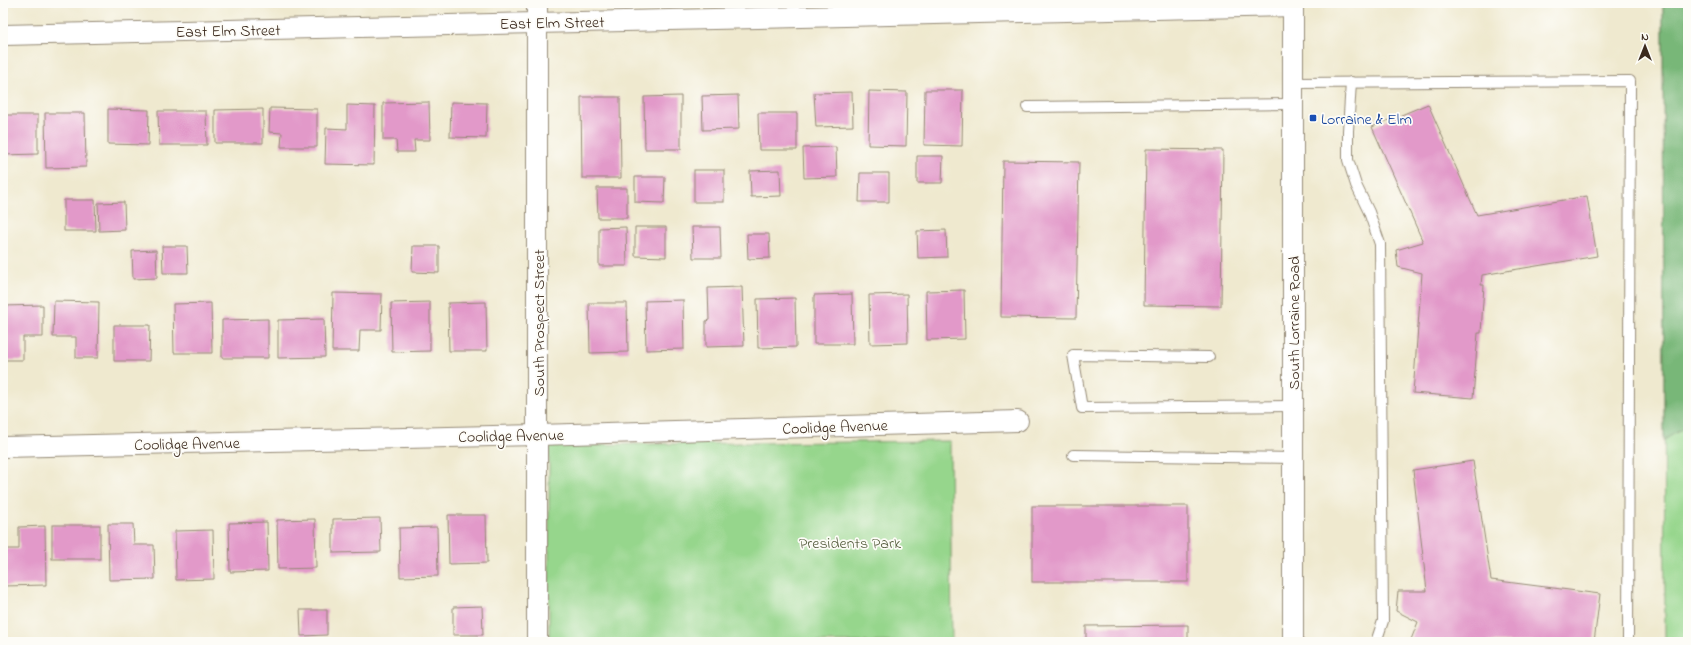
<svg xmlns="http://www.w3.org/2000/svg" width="1691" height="645" viewBox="0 0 1691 645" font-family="'Indie Flower',sans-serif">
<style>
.green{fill:#96d68c;stroke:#688055}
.forest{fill:#78b778;stroke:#5a704b}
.building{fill:#e299c9}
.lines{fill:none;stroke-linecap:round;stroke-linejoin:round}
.lane-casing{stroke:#958a76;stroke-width:12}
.street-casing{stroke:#958a76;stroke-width:22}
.lane{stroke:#fff;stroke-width:10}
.street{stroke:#fff;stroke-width:20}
.transit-dot{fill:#1a4fb4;stroke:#fdfcf7;stroke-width:1.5}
.labels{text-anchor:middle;stroke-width:3.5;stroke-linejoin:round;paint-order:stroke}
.street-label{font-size:16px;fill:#3b2a1e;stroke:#fdfcf7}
.transit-label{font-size:16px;fill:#164399;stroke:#fdfcf7;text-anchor:start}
.park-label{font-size:16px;fill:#565e3f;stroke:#fdfcf7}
</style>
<rect width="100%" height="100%" fill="#fdfcf7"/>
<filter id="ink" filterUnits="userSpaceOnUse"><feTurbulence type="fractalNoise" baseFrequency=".025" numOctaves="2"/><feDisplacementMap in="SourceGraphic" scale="8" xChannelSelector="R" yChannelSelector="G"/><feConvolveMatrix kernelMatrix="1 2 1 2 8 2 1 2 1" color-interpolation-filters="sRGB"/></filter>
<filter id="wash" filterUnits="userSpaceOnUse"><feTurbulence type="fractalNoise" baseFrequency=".012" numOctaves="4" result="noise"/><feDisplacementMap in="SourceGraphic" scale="16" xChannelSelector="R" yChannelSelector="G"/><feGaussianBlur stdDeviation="0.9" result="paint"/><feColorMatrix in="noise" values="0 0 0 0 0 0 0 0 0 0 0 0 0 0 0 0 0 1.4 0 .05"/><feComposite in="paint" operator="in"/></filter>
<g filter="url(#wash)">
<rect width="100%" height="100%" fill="#efe9cf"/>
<g class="green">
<polygon points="1663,3 1688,3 1688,642 1665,642"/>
<polygon points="950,441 952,642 549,642 549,445"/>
</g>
<polygon class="forest" points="1663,3 1688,3 1688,424 1679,431 1664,440"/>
<g id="blocks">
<g class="building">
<polygon points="925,90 963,90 962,146 924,145"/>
<polygon points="869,91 907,92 906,146 868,145"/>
<polygon points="852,92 853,126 816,127 814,93"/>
<polygon points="738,95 739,129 703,130 702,96"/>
<polygon points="681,96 681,149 645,149 644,97"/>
<polygon points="581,97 620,97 621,178 582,178"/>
<polygon points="429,102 430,140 414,140 415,152 397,152 396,140 383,140 383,103"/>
<polygon points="451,102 487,103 486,138 450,137"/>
<polygon points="1428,104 1477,215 1587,196 1597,256 1482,275 1481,285 1484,285 1481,333 1478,333 1473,398 1413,393 1422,273 1398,267 1396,250 1423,242 1372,127"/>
<polygon points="347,105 375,106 374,165 325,164 326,128 347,129"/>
<polygon points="270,108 317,109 317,147 281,147 282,133 269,132"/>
<polygon points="108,109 149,110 148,145 108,144"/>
<polygon points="263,109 263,143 215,143 215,110"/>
<polygon points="158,111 206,111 207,145 159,145"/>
<polygon points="45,113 85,113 86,167 46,168"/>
<polygon points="758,113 797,113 797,150 759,150"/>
<polygon points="3,115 38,115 38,154 3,155"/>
<polygon points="836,147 837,177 804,178 803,148"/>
<polygon points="1146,149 1223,150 1221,306 1144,305"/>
<polygon points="917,156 943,156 942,183 917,183"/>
<polygon points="1003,161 1079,162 1076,318 1001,317"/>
<rect x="694" y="170" width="30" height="32"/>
<polygon points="780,170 781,196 751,197 750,171"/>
<polygon points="860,173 889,173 889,202 859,202"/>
<polygon points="635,177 665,177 664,203 635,202"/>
<polygon points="597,188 627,188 627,218 598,218"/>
<polygon points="64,200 95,200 96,231 64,231"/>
<polygon points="124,202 125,230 99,231 98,203"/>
<polygon points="626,227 627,266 599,266 599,228"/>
<polygon points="635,227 666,227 666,257 635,256"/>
<polygon points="692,227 720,227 721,258 693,258"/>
<polygon points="946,230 947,257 918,258 917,231"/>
<polygon points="747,234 769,234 770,258 748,259"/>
<polygon points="162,246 187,246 188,273 163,273"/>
<polygon points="413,246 439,246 439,273 412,272"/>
<polygon points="156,250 157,278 133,279 132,251"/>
<polygon points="742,287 744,346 706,347 706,321 709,320 708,288"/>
<polygon points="964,290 965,339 927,340 926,291"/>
<polygon points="333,293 382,294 381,330 360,330 359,351 332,351"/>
<polygon points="852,294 853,344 814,344 814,295"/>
<polygon points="907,294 908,343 870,344 869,295"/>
<polygon points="795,298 796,347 758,348 757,299"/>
<polygon points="683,300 684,349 646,350 645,301"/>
<polygon points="54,301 99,302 98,358 76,358 76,337 53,337"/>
<polygon points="430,302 430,351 392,352 391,303"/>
<polygon points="486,302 487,351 449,351 448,303"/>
<polygon points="211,303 212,353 174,353 173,304"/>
<polygon points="589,303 627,303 628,352 590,353"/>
<polygon points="43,305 43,337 23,337 23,360 3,360 3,306"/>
<polygon points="268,319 268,358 222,358 222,320"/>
<polygon points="324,319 325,357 278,358 278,320"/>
<polygon points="114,325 150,325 149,361 114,361"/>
<polygon points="1473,461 1491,580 1600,594 1594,642 1410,642 1418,622 1396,611 1398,591 1427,591 1413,470"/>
<rect x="1032" y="506" width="156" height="76"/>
<polygon points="448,515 486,515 487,563 449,564"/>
<polygon points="380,518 381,552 333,553 333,519"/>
<polygon points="315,519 316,568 278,569 277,520"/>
<polygon points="267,522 268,571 230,572 229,523"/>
<polygon points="108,524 133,524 134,545 154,545 155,579 109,580"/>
<rect x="52" y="525" width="48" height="34"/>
<polygon points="45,526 46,585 3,586 3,549 19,549 19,527"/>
<polygon points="437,527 438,576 400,577 399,528"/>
<polygon points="213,530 214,579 176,580 175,531"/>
<polygon points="482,606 483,635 453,635 453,607"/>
<polygon points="300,610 327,610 327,635 301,636"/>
<polygon points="1188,625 1188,642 1086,642 1086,626"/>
</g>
</g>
</g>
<g filter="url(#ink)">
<use href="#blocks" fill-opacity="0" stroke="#958a76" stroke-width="1"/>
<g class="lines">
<defs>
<g id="lane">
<polyline points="1351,82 1348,131 1348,160 1356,185 1369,212 1380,244 1383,621 1376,642"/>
<polyline points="1293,83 1630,81 1628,642"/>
<polyline points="1027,107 1293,104"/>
<polyline points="1209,357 1073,355 1082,408 1293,406"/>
<polyline points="1073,455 1293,458"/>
</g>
<g id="street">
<polyline points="1293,3 1293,642"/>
<polyline points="3,35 1293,6"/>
<polyline points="3,447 538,435 1018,421"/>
<polyline points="537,642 537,3"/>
</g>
</defs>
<use href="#lane" class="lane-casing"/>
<use href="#street" class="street-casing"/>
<use href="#lane" class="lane"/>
<use href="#street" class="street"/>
</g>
</g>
<rect class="transit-dot" x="1309" y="114" width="8" height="8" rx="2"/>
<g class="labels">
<g class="street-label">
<text transform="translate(552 22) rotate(-1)" y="6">East Elm Street</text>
<text transform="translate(228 30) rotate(-1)" y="6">East Elm Street</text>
<text transform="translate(538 323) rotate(-90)" y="6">South Prospect Street</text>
<text transform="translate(1293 323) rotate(-90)" y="6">South Lorraine Road</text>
<text transform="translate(835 426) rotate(-2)" y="6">Coolidge Avenue</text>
<text transform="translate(511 435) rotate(-1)" y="6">Coolidge Avenue</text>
<text transform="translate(187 443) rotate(-1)" y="6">Coolidge Avenue</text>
</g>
<g class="transit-label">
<text x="1321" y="124">Lorraine &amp; Elm</text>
</g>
<g class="park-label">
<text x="850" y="548">Presidents Park</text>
</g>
</g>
<rect width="1691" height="645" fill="none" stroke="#fdfcf7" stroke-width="16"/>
<g transform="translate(1645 46)" stroke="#fdfcf7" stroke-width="3" paint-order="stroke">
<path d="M0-3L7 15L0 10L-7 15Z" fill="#3b2a1e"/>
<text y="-6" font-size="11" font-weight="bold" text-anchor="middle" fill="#3b2a1e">N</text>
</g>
</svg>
